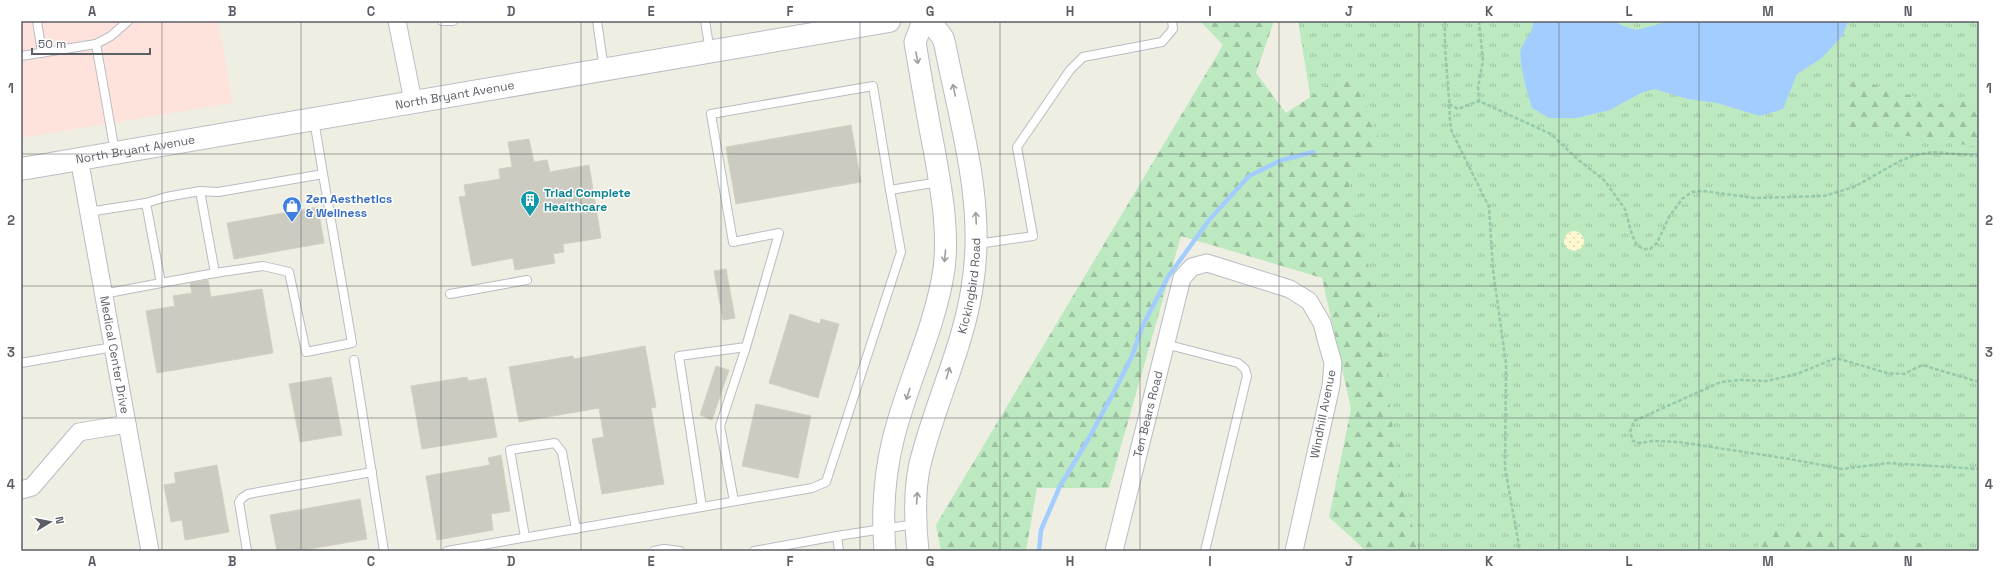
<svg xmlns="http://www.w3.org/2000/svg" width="2000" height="572" viewBox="0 0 2000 572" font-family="'Space Grotesk',sans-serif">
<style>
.medical{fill:#fee3dd}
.grass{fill:url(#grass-tufts)}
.forest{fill:url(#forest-firs)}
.sand{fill:url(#sand-dots)}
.water{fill:#a3cdff}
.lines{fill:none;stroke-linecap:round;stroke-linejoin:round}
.stream{stroke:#a3cdff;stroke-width:4.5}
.building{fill:#cccbc2;stroke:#d4d0c0}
.service-casing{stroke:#babcc3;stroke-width:10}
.minor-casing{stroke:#babcc3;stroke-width:19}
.tertiary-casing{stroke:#babcc3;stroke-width:23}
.secondary-casing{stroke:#bbbec5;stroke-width:24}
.path{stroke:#95caaa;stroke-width:2.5;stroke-dasharray:4 2;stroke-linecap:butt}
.service{stroke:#fff;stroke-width:8}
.minor{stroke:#fff;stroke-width:17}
.tertiary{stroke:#fff;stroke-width:21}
.secondary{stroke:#fff;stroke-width:22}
.oneway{stroke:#9d9ea3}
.grid{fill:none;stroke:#5b5e65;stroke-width:1;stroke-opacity:0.55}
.labels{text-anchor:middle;stroke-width:3;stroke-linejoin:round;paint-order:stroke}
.street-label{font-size:12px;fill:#5b5e65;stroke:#fff}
.culture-label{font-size:12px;font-weight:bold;fill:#0d838f;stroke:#fff;text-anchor:start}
.shop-label{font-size:12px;font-weight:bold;fill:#366cbe;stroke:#fff;text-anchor:start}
.neatline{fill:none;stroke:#5b5e65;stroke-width:1.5}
.grid-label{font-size:13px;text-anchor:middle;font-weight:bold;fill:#5b5e65}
</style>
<defs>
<pattern id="grass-tufts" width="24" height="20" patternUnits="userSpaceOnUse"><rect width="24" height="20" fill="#bde9c1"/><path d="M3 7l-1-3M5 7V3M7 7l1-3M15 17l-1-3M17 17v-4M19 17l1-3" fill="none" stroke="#9dc0a0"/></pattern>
<pattern id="forest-firs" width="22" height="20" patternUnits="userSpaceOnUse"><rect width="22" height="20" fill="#bde9c1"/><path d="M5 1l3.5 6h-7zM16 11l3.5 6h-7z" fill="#9dc0a0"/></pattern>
<pattern id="sand-dots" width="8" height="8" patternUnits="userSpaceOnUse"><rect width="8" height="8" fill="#fef7cf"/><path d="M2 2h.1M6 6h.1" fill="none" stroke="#dcd6b4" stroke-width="1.8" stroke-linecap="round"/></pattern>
</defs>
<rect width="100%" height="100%" fill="#efeee3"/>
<polygon class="medical" points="21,21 218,21 233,103 21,138"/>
<polygon class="grass" points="1298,21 1979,21 1979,551 1385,551"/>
<g class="forest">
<polygon points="1200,21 1274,21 1256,73 1286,113 1352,69 1380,141 1348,181 1379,311 1397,467 1419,551 1366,551 1329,517 1351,409 1322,278 1181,236 1109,488 1037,488 1026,551 941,551 936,525 1223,45"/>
<polygon points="1852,78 1939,104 1979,98 1979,147 1848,127"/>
<polygon points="1769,525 1929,544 1945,551 1755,551"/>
</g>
<circle class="sand" cx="1574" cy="241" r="10"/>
<path class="water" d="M1533,21H1615L1623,26L1636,30L1671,21H1848L1843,35L1822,58L1797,74L1783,109L1760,116L1717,103L1688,99L1654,89L1641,93L1610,110L1577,118H1549L1532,108C1528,95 1518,61 1521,49C1524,40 1534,32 1533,21Z"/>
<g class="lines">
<polyline class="stream" points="1039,551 1041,530 1060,486 1089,438 1116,388 1132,356 1143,325 1168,277 1209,220 1249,176 1282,160 1313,152"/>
</g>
<g class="building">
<polygon points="851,125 861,182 736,204 726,147"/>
<polygon points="529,139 534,162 547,160 550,172 589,165 601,238 563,244 564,252 553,254 555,263 515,270 513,258 472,266 459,197 466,196 464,185 500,179 499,169 512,167 508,142"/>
<polygon points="318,207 324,243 234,259 227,223"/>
<polygon points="726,269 735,318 723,320 714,271"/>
<polygon points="208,280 211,297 262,289 273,353 157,373 146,311 175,306 173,296 192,293 190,283"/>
<polygon points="790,314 820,324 821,319 839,324 818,398 769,383"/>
<polygon points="645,346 656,407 651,408 664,484 602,494 592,439 604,437 599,408 519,422 509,367 573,356 574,359"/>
<polygon points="716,366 729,370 712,420 700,415"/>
<polygon points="331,377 342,435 300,442 289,384"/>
<polygon points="467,377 468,381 486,378 497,437 422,449 411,386"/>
<polygon points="756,404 811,416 798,478 742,466"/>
<polygon points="501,455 510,511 491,514 493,530 437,540 426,476 490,465 488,458"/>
<polygon points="217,465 229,532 185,540 182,520 171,522 164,485 176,483 174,473"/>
<polygon points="360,499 367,539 298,551 277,551 270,515"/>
</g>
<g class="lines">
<defs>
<g id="service">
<polyline points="37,21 42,53"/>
<polyline points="442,21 453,21"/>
<polyline points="597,21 604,69"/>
<polyline points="705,21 710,51"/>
<polyline points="96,44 115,152"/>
<polyline points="21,56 96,44 111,36 128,21"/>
<polyline points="200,191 218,192 323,174 314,120"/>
<polyline points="146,203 166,197 200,191 215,273 263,266 289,272 306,352 352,343 323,174"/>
<polyline points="88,212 146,203 161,283 103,294"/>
<polyline points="977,244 1033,236 1017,147 1070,70 1083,57 1162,42 1173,29 1172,21"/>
<polyline points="161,283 215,273"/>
<polyline points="450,294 527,280"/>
<polyline points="1165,344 1238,363 1245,369 1247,376 1205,551"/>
<polyline points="354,360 384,551"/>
<polyline points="21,363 113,347"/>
<polyline points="734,501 720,426 746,347"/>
<polyline points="702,507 679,356 746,347 779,233 733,242 711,114 873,86 890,190"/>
<polyline points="837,536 839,551"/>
<polyline points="525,537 510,450 555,443 562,452 576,529"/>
<polyline points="247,551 239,502 242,498 248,494 372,472"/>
<polyline points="447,551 812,488 826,482 901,252 890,190 939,182"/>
<polyline points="654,551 664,549 680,551"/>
<polyline points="754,551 837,536 915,524"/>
</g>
<g id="minor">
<polyline points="397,21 413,101"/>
<path id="s1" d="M79,158L150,551"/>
<polyline points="21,490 32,487 79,432 127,424"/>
<path id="s2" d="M1114,551L1182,278L1192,267L1207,263L1290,289L1309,301L1322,323L1327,342L1333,363L1331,386L1294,551"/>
</g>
<g id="tertiary">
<path d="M885,551C882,514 884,477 893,440C907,382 935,329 944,269C949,229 941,189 934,149C927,114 921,78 915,42L923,21"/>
<path id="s3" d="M918,551C915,525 914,489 920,464C935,402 965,344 973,281C985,202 960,122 945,45L943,38L930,21"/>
</g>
<g id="secondary">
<path id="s4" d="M21,169L889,21"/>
</g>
</defs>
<use href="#service" class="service-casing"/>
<use href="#minor" class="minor-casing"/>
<use href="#tertiary" class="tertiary-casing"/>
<use href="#secondary" class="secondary-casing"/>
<g class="path">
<path d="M1445,21C1444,47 1447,72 1449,98C1450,110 1449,120 1452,132L1489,207L1493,270L1506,364L1505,468L1520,551"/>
<polyline points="1479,21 1483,61 1478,87 1479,101 1551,134 1576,158 1604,180 1625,209 1632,235 1637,245 1643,249 1650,249 1657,243 1669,217 1682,199 1692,192 1703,191 1755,198 1824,196 1854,187 1900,161 1915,155 1933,152 1979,156"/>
<polyline points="1449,104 1458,109 1479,101"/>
<polyline points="1979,382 1922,365 1904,374 1887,373 1836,358 1797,374 1766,381 1741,380 1721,382 1634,421 1630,432 1633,441 1640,443 1653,441 1679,442 1790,459 1842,469 1889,463 1979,469"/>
</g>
<use href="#service" class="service"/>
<use href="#minor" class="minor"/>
<use href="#tertiary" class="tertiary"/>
<use href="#secondary" class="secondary"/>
</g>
<defs><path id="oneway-shaft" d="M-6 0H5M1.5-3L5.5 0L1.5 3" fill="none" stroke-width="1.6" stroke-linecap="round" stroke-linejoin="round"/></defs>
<g class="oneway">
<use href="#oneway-shaft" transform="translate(917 58) rotate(80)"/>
<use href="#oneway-shaft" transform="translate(954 90) rotate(-102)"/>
<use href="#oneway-shaft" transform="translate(976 218) rotate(-93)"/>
<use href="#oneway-shaft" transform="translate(945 256) rotate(95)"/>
<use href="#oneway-shaft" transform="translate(948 373) rotate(-73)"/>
<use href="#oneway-shaft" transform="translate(908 394) rotate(108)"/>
<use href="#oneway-shaft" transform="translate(917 498) rotate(-86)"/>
</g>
<path class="grid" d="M162,21V551M301,21V551M441,21V551M581,21V551M721,21V551M860,21V551M1000,21V551M1140,21V551M1279,21V551M1419,21V551M1559,21V551M1699,21V551M1838,21V551M21,154H1979M21,286H1979M21,418H1979"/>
<defs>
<symbol id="building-pin" viewBox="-11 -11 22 30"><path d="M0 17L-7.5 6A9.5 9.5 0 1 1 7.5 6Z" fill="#0f9aa8" stroke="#fff"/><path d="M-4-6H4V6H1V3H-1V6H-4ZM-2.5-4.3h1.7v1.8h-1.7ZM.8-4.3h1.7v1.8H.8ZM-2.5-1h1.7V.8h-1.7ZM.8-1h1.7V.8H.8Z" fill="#fff"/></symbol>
<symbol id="shop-pin" viewBox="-11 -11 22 30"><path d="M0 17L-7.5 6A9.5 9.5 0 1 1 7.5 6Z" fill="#3f7fe0" stroke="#fff"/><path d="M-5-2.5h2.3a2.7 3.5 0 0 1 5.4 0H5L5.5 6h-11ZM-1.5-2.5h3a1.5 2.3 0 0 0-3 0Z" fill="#fff"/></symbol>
</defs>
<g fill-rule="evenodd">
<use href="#building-pin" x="519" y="189" width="22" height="30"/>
<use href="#shop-pin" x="281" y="195" width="22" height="30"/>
</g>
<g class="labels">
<g class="street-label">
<text dy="4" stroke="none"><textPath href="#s4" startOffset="440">North Bryant Avenue</textPath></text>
<text dy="4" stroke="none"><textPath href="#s4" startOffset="116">North Bryant Avenue</textPath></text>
<text dy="4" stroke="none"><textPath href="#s3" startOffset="273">Kickingbird Road</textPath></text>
<text dy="4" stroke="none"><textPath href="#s1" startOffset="200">Medical Center Drive</textPath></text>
<text dy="4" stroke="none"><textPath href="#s2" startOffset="141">Ten Bears Road</textPath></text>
<text transform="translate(1323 414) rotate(-79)" y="4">Windhill Avenue</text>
</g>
<g class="culture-label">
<text x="544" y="197">Triad Complete<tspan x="544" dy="14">Healthcare</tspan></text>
</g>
<g class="shop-label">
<text x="306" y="203">Zen Aesthetics<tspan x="306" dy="14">&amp; Wellness</tspan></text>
</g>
</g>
<rect width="2000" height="572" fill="none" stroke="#ffffff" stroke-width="44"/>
<g transform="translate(50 522) rotate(80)" stroke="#ffffff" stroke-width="3" paint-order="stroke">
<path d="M0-3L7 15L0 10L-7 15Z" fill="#5b5e65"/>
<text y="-6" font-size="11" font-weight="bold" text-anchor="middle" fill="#5b5e65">N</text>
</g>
<path d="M32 48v6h118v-6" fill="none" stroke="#5b5e65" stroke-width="2"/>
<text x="38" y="48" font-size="12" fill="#5b5e65" stroke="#ffffff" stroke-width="3" paint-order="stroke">50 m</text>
<rect x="22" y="22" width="1956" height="528" class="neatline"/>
<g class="grid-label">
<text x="92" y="16">A</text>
<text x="232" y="16">B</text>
<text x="371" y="16">C</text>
<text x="511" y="16">D</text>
<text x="651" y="16">E</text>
<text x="790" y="16">F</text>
<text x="930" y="16">G</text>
<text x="1070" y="16">H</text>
<text x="1210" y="16">I</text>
<text x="1349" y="16">J</text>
<text x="1489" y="16">K</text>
<text x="1629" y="16">L</text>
<text x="1768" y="16">M</text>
<text x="1908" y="16">N</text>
<text x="11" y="93">1</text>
<text x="1989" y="93">1</text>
<text x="11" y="225">2</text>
<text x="1989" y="225">2</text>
<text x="11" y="357">3</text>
<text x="1989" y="357">3</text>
<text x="11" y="489">4</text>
<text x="1989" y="489">4</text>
<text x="92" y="566">A</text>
<text x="232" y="566">B</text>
<text x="371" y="566">C</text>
<text x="511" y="566">D</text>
<text x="651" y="566">E</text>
<text x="790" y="566">F</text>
<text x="930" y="566">G</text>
<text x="1070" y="566">H</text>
<text x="1210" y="566">I</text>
<text x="1349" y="566">J</text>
<text x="1489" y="566">K</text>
<text x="1629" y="566">L</text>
<text x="1768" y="566">M</text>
<text x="1908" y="566">N</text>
</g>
</svg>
